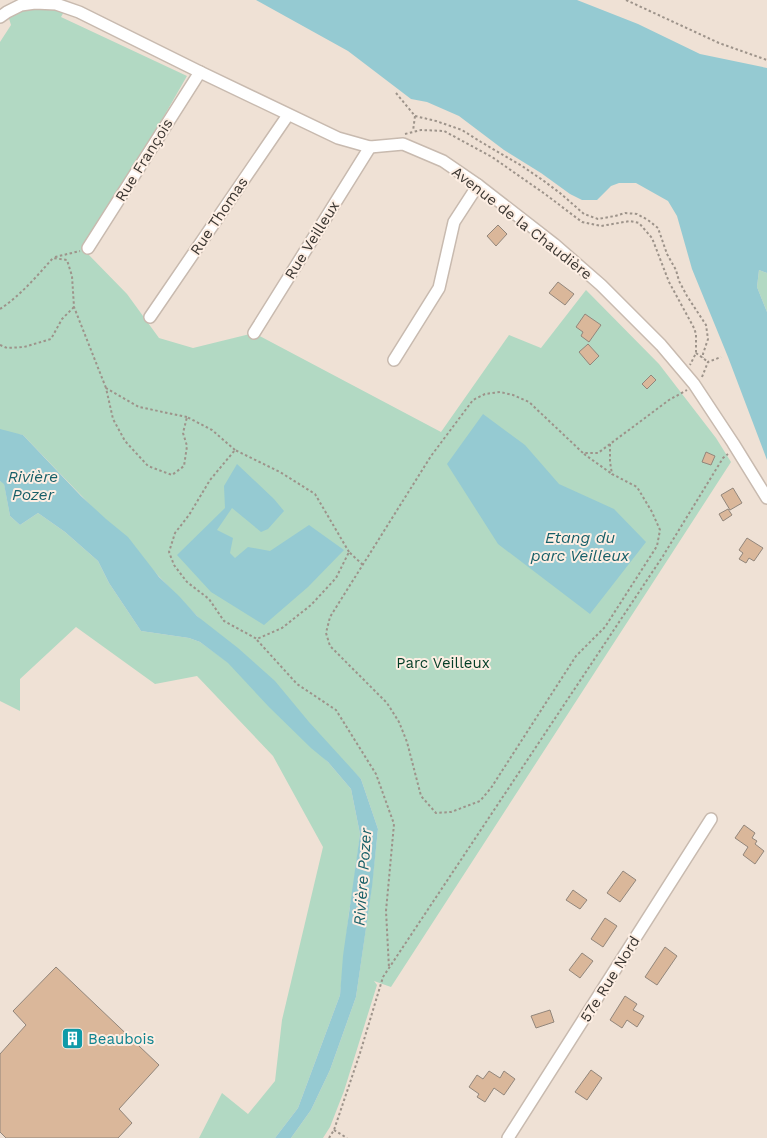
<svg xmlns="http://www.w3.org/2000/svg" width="767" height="1138" viewBox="0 0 767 1138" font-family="'Work Sans',sans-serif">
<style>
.green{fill:#b2d9c3}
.water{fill:#95cad2}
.building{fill:#dab79a;stroke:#92867b}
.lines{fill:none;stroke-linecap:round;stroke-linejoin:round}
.minor-casing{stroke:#c8baaf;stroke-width:14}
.path{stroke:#9d938a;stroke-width:2;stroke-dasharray:2.5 2.5;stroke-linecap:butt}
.minor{stroke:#fff;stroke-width:11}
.labels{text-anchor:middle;stroke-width:4;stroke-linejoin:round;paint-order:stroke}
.street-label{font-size:15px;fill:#3c3732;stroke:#fdeee3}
.park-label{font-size:15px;fill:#033d26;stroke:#fdeee3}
.culture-label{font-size:15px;fill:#0d838f;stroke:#fdeee3;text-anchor:start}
.water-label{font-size:16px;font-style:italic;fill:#175f68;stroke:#fdeee3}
</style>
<rect width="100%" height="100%" fill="#efe1d5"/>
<g class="green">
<polygon points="21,5 66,8 61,17 187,76 86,252 127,294 159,338 193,348 254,333 441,432 509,335 541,348 586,290 659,364 716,438 731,462 391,987 374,981 377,985 344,1091 330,1127 323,1138 291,1138 311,1110 330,1070 356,997 371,892 378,829 361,779 197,616 23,435 0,432 0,42 11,25 7,12"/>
<polygon points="759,270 767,273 767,312 757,287"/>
<polygon points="0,481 4,483 10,516 20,525 38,513 65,532 98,561 109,583 141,631 189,638 200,642 229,663 328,762 351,789 360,834 353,890 349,912 340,995 298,1108 275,1138 199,1138 222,1093 248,1114 275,1081 282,1020 323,847 273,756 197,676 155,684 76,627 20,679 20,711 0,701"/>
</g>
<g class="water">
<polygon points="256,0 577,0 638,24 700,54 767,68 767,273 759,270 757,287 767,312 767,460 728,357 692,269 677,216 668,201 636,183 619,183 611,186 597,200 582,200 570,194 541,173 504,150 459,116 427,102 411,99 348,51"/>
<polygon points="483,414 525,445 559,484 614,509 646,542 590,614 498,544 447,464"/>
<polygon points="0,429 23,435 81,496 106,519 128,537 159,577 179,596 197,616 238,648 275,681 309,722 361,779 378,829 372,887 356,997 330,1070 311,1110 291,1138 275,1138 298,1108 340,995 343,956 360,834 351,789 328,762 311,748 269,707 228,663 200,642 189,638 141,631 109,583 98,561 65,532 38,513 20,525 10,516 4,484 0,481"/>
<polygon points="237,464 274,499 284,511 268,529 261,532 232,508 217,530 233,538 230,553 235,558 248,547 270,551 309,525 344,550 308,587 264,625 211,592 177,555 225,508 224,486"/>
</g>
<g class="building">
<polygon points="498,225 507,234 496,246 487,236"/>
<polygon points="558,282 574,294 565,305 549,293"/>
<polygon points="585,314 601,325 589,342 581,336 583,332 576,327"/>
<polygon points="588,344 599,356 590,365 579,352"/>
<polygon points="651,375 656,380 647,389 642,384"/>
<polygon points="706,452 715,456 711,465 702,462"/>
<polygon points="733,488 742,503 730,510 721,495"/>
<polygon points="728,509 732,515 723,521 719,514"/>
<polygon points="747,538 763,548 754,561 749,558 746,563 739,559 743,553 739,550"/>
<polygon points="744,825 755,833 752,838 757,841 755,844 764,851 755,864 743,855 748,847 735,838"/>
<polygon points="623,871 636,880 620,902 607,893"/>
<polygon points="573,890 587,900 580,909 566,900"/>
<polygon points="605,918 617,926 603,947 591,939"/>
<polygon points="665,947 677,956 657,985 645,977"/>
<polygon points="582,953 593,961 580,978 569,970"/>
<polygon points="56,967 159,1065 119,1109 132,1123 118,1138 6,1138 0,1132 0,1054 26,1025 13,1011"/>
<polygon points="625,996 637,1004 633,1010 644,1016 637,1027 627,1020 622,1028 610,1020"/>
<polygon points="550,1010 554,1022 536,1028 531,1016"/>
<polygon points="591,1070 602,1078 587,1100 575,1092"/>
<polygon points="489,1071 500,1078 504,1071 515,1079 504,1095 494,1088 485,1102 477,1097 479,1094 469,1087 477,1075 483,1079"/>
</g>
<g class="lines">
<defs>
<g id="minor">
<polyline points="0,17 7,12 21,5 35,3 56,4 79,12 200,72 338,138 370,147 403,144 443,161 478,185 554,244 601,285 661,345 694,384 733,443 767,498"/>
<polyline points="88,248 200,72"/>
<polyline points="150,317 288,115"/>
<polyline points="254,333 370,147"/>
<polyline points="394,360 439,288 454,222 478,185"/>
<polyline points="508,1138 711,819"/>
</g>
</defs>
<use href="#minor" class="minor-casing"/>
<g class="path">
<polyline points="626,0 719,43 767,60"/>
<polyline points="396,93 415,116 413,131"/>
<polyline points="415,116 436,121 462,130 481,142 522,166 544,181 560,193 584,214 598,219 615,216 625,213 637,214 648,220 658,228 667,254 676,270 679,281 687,296 706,325 708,339 703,354 703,358"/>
<polyline points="405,134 421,130 444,131 492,157 545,194 582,222 601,226 630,221 639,223 652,238 669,282 694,328 696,334 696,353 690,365"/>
<polyline points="55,257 80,251"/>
<path d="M0,309C20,296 37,276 53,258L67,260L72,276L74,307L106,388"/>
<polyline points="0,345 7,348 24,347 51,339 62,319 74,307"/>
<polyline points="696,353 703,358 708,362"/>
<polyline points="702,377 708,362 721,357"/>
<polyline points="187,417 139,407 106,388 113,419 125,441 148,466 172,475 184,466 187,446 183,433 187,417 212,430 235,450"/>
<polyline points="610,444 610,462 612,474 637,487 652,512 660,530 657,546 605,627 576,656 491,788 480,801 451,812 436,813 421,796 407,742 399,722 387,703 330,646 326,633 330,617 431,456 473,400 485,394 500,392 513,395 529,402 583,453 598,453 669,400 687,390"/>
<polyline points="584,454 612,474"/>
<polyline points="349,552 315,494 280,472 235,450 210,480 189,515 175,533 169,552 174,565 187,582 209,599 224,621 257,639 282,628 311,605 336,578 349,552 363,565"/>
<polyline points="257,640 297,684 336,710 376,774 394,824 386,911 389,968"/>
<polyline points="334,1130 347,1138"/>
<polyline points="329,1138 334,1130 360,1053 383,977 663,556 723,458 728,454"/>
</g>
<use href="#minor" class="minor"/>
</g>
<defs>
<symbol id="building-square" viewBox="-11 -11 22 22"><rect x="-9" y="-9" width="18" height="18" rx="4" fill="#0f9aa8" stroke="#fdeee3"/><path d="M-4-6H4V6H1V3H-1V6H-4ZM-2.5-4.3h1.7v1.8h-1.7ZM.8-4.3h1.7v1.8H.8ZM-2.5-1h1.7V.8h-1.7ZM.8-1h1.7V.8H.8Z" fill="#fff"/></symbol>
</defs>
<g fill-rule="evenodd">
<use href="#building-square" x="60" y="1026" width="25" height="25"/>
</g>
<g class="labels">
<g class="street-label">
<text transform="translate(144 160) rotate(-58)" y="5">Rue François</text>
<text transform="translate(219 216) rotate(-56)" y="5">Rue Thomas</text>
<text transform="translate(522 223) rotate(38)" y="5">Avenue de la Chaudière</text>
<text transform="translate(312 240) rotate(-58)" y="5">Rue Veilleux</text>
<text transform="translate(610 979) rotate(-58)" y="5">57e Rue Nord</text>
</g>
<g class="park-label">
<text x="443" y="668">Parc Veilleux</text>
</g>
<g class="culture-label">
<text x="88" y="1044">Beaubois</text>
</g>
<g class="water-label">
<text x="33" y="482">Rivière<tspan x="33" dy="18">Pozer</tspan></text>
<text x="580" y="543">Etang du<tspan x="580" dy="18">parc Veilleux</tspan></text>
<text transform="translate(362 877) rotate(-86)" y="6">Rivière Pozer</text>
</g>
</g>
</svg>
